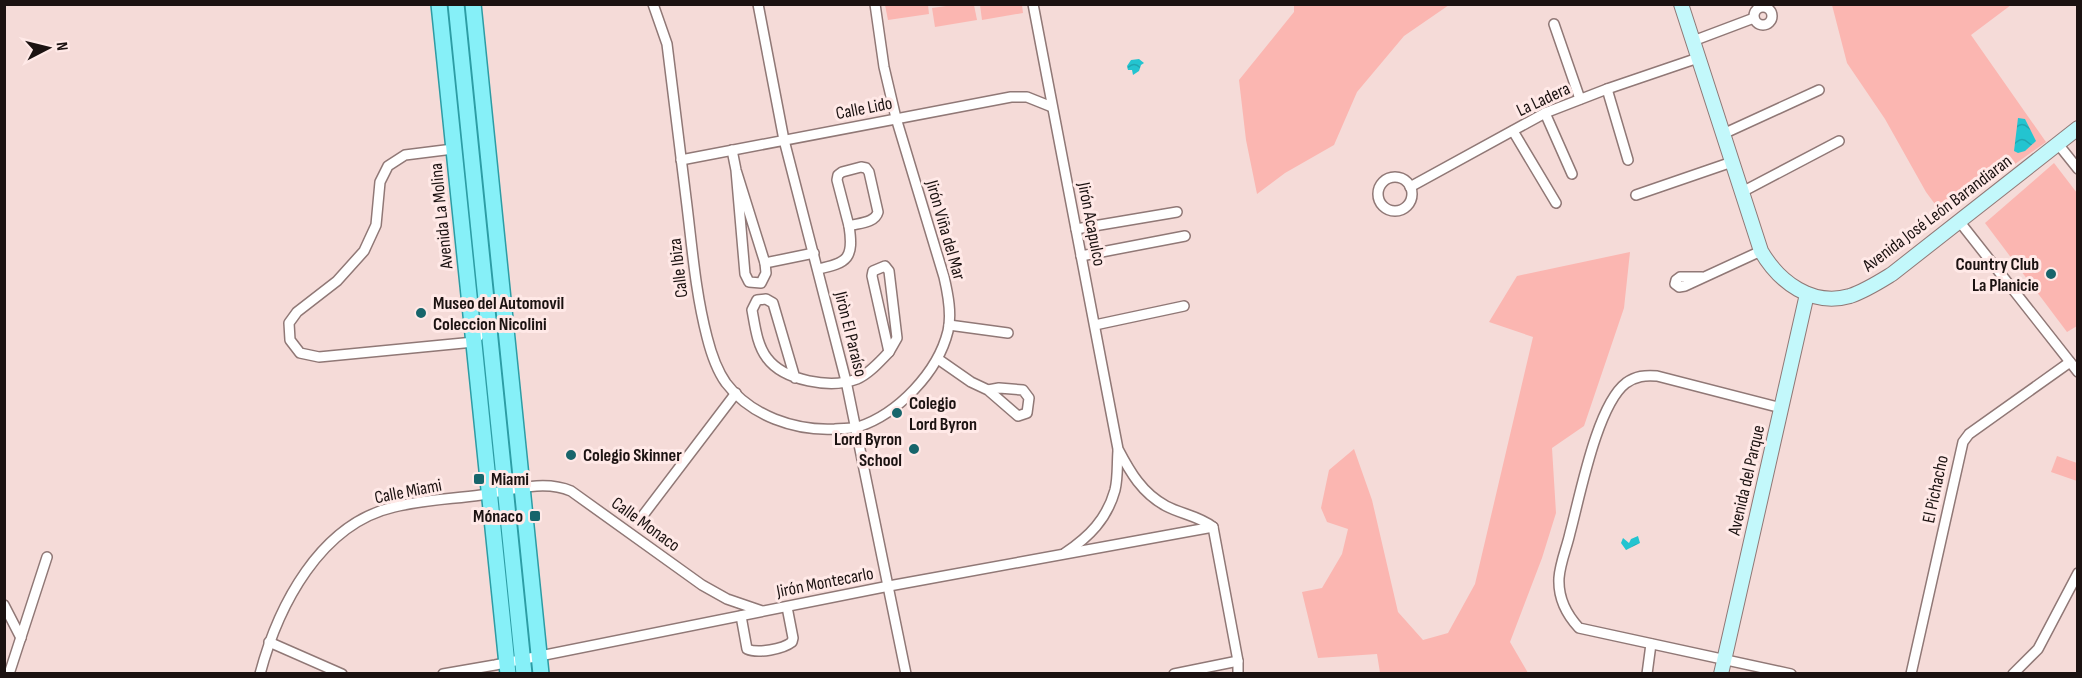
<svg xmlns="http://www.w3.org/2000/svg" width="2082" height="678" viewBox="0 0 2082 678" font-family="'Sofia Sans Condensed',sans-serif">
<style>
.grass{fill:#fbb6b1}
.water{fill:url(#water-waves)}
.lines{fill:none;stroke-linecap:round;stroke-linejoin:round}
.street-casing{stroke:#907876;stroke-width:12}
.secondary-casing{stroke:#907876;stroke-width:16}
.primary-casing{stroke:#2d9ca4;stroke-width:18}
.street{stroke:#fff;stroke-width:9}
.secondary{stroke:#c3f8fb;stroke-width:14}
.primary{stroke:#86f0f8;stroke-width:15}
.poi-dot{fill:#17656b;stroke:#ffe9e7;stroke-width:2}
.labels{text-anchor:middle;stroke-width:6;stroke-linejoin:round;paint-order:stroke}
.street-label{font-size:18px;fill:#1b1211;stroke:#ffe9e7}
.poi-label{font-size:18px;font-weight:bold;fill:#1b1211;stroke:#ffe9e7;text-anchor:start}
</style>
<defs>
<pattern id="water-waves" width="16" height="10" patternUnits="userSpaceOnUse" patternTransform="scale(1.5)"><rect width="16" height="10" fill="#23c4d0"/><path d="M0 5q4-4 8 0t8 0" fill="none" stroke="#1fa7b2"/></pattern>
</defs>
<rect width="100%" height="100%" fill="#f5dbd8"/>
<g class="grass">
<polygon points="885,5 928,5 929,14 888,20"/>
<polygon points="953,5 974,5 977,20 935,27 932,8"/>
<polygon points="980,5 1022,5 1023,13 982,20"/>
<polygon points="1294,5 1449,5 1404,36 1357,92 1334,145 1285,173 1257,194 1246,140 1239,80 1294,12"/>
<polygon points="1832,5 2011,5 1971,35 2046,142 1943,215 1926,192 1885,119 1847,63"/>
<polygon points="2054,163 2077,193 2077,326 2067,332 1985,223"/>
<polygon points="1630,252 1624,308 1584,426 1552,448 1556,513 1542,558 1510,642 1528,673 1380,673 1377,654 1318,658 1302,592 1322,588 1342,554 1348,529 1327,522 1321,508 1329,470 1354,449 1372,500 1398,612 1423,640 1448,633 1475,584 1533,337 1489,322 1517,276"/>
<polygon points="2057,456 2077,463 2077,481 2051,472"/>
</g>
<g class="water">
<polygon points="1139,59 1144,63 1141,65 1139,71 1133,75 1132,70 1128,70 1127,66 1131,60"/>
<polygon points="2018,118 2025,119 2036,141 2025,151 2018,153 2014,151"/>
<polygon points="1638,536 1640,543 1626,550 1621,543 1623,538 1629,543 1631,539"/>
</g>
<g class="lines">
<defs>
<g id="street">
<path d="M653,4L667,44C673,96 680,147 686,198C692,245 695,291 707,337C711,353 716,369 726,383C751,416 795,431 835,429C842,428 851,429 858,427C898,414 938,372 948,331C952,314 948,294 944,277L896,118L884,67L875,4"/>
<polyline points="758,4 784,140 846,381 906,674"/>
<path d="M1033,4L1118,449C1130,472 1142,493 1166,506C1181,514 1199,516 1213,527L1238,661V674"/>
<circle cx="1763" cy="16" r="9"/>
<polyline points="1554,24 1580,99"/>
<polyline points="1693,41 1754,18"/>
<polyline points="1607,89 1628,160"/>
<polyline points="1545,113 1572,174"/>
<polyline points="1513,131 1556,203"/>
<polyline points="1723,134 1819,90"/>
<polyline points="2058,144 2078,169"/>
<polyline points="453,149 405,155 388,166 380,182 376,225 364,251 337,281 297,312 289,323 290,340 300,353 319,357 474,342 489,323"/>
<polyline points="732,150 736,170 765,263 766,273 761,283 749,282 745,274 736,170"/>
<polyline points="681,160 1011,97 1027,97 1052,107"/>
<path d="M861,167L866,168L869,172L878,212C875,223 859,223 849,226L837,180L838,175L842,172Z"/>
<circle cx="1395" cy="194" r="17"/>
<polyline points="1410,187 1545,113 1607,89 1698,58"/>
<polyline points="1742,192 1839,141"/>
<polyline points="1636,195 1732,162"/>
<polyline points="1959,221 2078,372"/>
<polyline points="1076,229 1177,212"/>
<polyline points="1081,256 1185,236"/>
<polyline points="765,263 814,253"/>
<polygon points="885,266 889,271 897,338 889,352 872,276 873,271"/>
<path d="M818,269C848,263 854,258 849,226"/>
<polyline points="1702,277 1680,277 1676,280 1675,284 1679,287 1685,286 1761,251"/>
<polyline points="949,325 1008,333"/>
<polyline points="1095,325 1184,306"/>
<polyline points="938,359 971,382 988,390 1018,416 1027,413 1029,398 1023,390 999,388 988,390"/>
<path d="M795,378L773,303L766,299L757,300L752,310C755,326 757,345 767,358C784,381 831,389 857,379C869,374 880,361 889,352"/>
<path d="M1781,408L1657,376C1645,375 1636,376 1626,383C1597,405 1580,496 1570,533C1567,547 1560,563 1559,578C1558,597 1566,614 1579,628L1791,674"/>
<polyline points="644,514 736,393"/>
<path d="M1065,553C1089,537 1107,519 1115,490C1118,478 1117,464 1118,451"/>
<polyline points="4,605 21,638"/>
<path d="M741,616L747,649C758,654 783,649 792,642L793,638L787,607"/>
<polyline points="269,642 342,674"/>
<polyline points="9,674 47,557"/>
<path d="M260,674C278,606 320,524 394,507C422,500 452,499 481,495C509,491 543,479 571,491L702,585L727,599L762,611"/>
<polyline points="443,674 495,665 889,586 1213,527"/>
<polyline points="1174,674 1238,661"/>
<polyline points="1647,674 1651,644"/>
<polyline points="1911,674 1963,442 1969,434 2070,362"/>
<polyline points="2013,674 2038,649 2078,573"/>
</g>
<g id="secondary">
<path d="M1681,4L1761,251C1779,282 1812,307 1850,296C1865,291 1879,282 1892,274L2078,128"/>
<polyline points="1721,674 1807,294"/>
</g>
<g id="primary">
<polyline points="439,4 508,674"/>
<polyline points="456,4 524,674"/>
<polyline points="473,4 541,674"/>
</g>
</defs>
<use href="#street" class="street-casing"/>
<use href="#secondary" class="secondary-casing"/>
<use href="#primary" class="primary-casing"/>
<use href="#street" class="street"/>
<use href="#secondary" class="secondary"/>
<use href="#primary" class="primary"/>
</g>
<g class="poi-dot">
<circle cx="2051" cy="274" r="6"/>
<circle cx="421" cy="313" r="6"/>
<circle cx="897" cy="413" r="6"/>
<circle cx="914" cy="449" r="6"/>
<circle cx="571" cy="455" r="6"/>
<rect x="473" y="473" width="12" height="12" rx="3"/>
<rect x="529" y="510" width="12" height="12" rx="3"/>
</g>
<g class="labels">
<g class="street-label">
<text transform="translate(1543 99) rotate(-25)" y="6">La Ladera</text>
<text transform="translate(864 108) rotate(-11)" y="6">Calle Lido</text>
<text transform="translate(1937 213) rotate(-37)" y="6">Avenida José León Barandiaran</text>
<text transform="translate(441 216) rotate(-96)" y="6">Avenida La Molina</text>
<text transform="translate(1092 224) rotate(79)" y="6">Jirón Acapulco</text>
<text transform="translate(946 230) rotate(74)" y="6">Jirón Viña del Mar</text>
<text transform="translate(678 268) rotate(-97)" y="6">Calle Ibiza</text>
<text transform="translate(851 334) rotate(76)" y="6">Jiròn El Paraíso</text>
<text transform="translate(1746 480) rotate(-77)" y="6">Avenida del Parque</text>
<text transform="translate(1935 489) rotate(-78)" y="6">El Pichacho</text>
<text transform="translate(408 491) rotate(-11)" y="6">Calle Miami</text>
<text transform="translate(646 524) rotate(36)" y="6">Calle Monaco</text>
<text transform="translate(825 582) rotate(-11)" y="6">Jirón Montecarlo</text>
</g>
<g class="poi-label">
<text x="2039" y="270" text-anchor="end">Country Club<tspan x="2039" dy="21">La Planicie</tspan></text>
<text x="433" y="309">Museo del Automovil<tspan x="433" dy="21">Coleccion Nicolini</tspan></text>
<text x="909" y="409">Colegio<tspan x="909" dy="21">Lord Byron</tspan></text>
<text x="902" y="445" text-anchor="end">Lord Byron<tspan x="902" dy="21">School</tspan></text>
<text x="583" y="461">Colegio Skinner</text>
<text x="491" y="485">Miami</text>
<text x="523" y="522" text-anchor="end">Mónaco</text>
</g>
</g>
<rect width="2082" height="678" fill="none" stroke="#1b1211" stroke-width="12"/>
<g transform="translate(48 48) rotate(83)" stroke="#ffe9e7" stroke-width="4.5" paint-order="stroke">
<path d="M0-4.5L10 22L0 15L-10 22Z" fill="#1b1211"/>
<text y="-9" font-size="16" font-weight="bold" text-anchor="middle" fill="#1b1211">N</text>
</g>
</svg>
